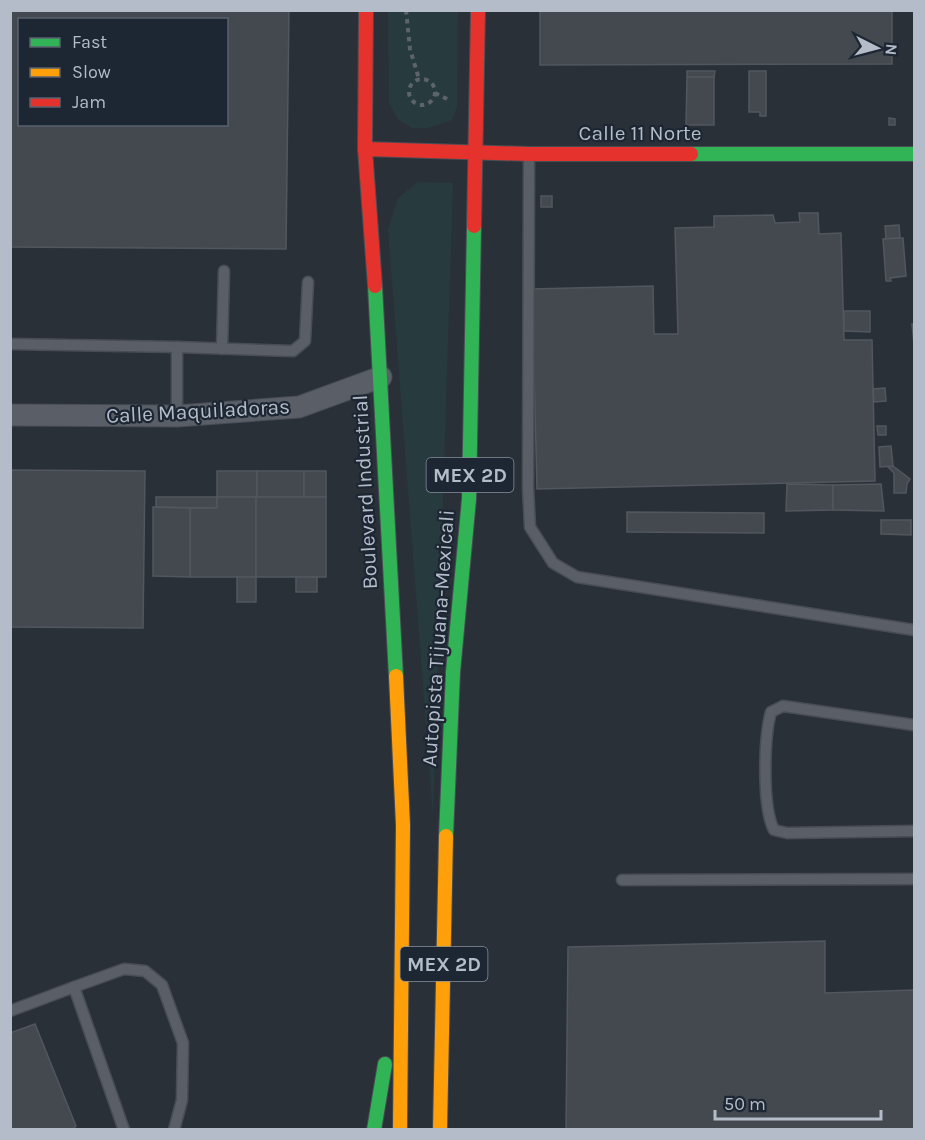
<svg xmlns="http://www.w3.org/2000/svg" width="925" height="1140" viewBox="0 0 925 1140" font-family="Karla,sans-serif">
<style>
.green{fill:#273a3e}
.building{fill:#444950;stroke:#52575f;stroke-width:1.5;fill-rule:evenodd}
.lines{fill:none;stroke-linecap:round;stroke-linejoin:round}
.lane-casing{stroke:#484c53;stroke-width:13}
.street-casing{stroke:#484c53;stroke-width:23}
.fast-casing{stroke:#484c53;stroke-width:16}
.slow-casing{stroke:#484c53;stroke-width:16}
.jam-casing{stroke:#484c53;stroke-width:16}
.path{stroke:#5d636a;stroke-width:4;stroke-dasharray:4.5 4.5;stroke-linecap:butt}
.lane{stroke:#5a5e66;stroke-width:10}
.street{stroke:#5a5e66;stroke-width:21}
.fast{stroke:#30b455;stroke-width:14}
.slow{stroke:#ff9f0a;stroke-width:14}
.jam{stroke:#e5322d;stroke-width:14}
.labels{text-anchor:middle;stroke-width:4.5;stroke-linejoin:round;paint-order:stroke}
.shield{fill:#1d2633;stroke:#878f9c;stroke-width:1.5}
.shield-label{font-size:20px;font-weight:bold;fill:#b4bcc9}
.street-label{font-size:21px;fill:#b4bcc9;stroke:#1d2633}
</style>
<rect width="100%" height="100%" fill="#2a3038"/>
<g class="green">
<polygon points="388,11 458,11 457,107 452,120 428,128 412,128 398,119 389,103"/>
<polygon points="418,182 453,183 433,815 388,230 398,198"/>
</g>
<g class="building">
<path d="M10,10H289L286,249L10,247ZM20,20H226V124H20Z"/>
<polygon points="540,10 892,10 892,64 540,65"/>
<polygon points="687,71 715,71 714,77 687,77"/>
<polygon points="749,71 766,71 766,116 760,116 760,112 749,112"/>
<polygon points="687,77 714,77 714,125 686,125"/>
<polygon points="889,118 895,119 895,125 889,125"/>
<rect x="541" y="196" width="11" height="11"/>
<polygon points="799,213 818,213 819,234 841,233 844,340 872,340 875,481 537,489 532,289 653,286 654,334 678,334 675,228 714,227 714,216 773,215 775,223 800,222"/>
<polygon points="899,225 900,238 886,239 885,226"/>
<polygon points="900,238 903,238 906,276 890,278 891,281 886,281 883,239"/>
<polygon points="844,311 870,311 870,332 844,331"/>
<polygon points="912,324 914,324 914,344"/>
<polygon points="885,388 886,401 874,402 873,389"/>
<polygon points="877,426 886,426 886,435 878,435"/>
<polygon points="891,446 893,466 880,467 879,447"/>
<polygon points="893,466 910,479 907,484 906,493 894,493 894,473 888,467"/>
<polygon points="10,470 145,471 143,628 10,627"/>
<rect x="217" y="471" width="40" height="26"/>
<rect x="257" y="471" width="47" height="26"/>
<rect x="304" y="471" width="22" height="26"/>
<polygon points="787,484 833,485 833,510 786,511"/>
<polygon points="881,484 884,511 833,510 833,485"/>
<polygon points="156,497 217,497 217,508 156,507"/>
<polygon points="217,497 256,497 256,577 190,577 190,508 217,508"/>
<rect x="256" y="497" width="70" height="80"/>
<polygon points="153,507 190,508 190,577 153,576"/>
<polygon points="627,512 764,513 764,533 627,532"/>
<polygon points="881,520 911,520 911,535 881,534"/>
<rect x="237" y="577" width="19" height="25"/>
<rect x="296" y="577" width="21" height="15"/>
<polygon points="825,941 825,993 914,990 914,1130 566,1130 568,947"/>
<polygon points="35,1024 76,1126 72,1130 10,1130 10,1033"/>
</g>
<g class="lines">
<defs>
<g id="lane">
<polyline points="529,157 528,488 530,527 553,563 577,577 914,630"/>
<polyline points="10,344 177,347"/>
<polyline points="222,349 224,271"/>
<polyline points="177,416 177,347 293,351 305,341 308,282"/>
<path d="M914,725L783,706L771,712C764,737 762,807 774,830L787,833L914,831"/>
<polyline points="622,880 914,879"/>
<polyline points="74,987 124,969 145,971 162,985 183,1043 182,1100 174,1130"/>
<polyline points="10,1011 74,987 124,1130"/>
</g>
<polyline id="street" points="10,415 177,416 299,407 381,377"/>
<g id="fast">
<polyline points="691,154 914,154"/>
<polyline points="375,286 396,676"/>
<polyline points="446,836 453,672 469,499 474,226"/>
<polyline points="374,1130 385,1064"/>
</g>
<g id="slow">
<polyline points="396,676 403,825 400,1130"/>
<polyline points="440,1130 446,836"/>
</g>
<g id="jam">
<polyline points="366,10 365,149 375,286"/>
<polyline points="365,149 529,154 691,154"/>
<polyline points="474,226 478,10"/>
</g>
</defs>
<use href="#lane" class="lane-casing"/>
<use href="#street" class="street-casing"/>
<use href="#fast" class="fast-casing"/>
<use href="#slow" class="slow-casing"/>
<use href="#jam" class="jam-casing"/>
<g class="path">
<polyline points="406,10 410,49 419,79"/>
<circle cx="422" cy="92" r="13"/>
<polyline points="435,93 451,101"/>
</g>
<use href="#lane" class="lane"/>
<use href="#street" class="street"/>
<use href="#fast" class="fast"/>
<use href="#slow" class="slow"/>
<use href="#jam" class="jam"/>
</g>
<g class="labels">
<g class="shield">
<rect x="426.5" y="458" width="87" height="34" rx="4.5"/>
<rect x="400.5" y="947" width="87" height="34" rx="4.5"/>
</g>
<g class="shield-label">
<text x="470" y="482">MEX 2D</text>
<text x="444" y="971">MEX 2D</text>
</g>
<g class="street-label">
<text x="640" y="140">Calle 11 Norte</text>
<text transform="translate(198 411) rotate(-3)" y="7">Calle Maquiladoras</text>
<text transform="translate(365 492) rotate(-93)" y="7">Boulevard Industrial</text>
<text transform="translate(438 638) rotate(-86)" y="7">Autopista Tijuana-Mexicali</text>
</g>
</g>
<rect width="925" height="1140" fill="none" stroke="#b4bcc9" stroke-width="24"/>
<rect x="18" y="18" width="210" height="108" fill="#1d2633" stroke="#59626f" stroke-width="1.5"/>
<rect x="30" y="38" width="30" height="9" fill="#30b455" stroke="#59626f" stroke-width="1.5"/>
<text x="72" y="48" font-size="18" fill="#b4bcc9">Fast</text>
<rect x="30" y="68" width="30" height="9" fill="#ff9f0a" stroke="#59626f" stroke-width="1.5"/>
<text x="72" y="78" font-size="18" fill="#b4bcc9">Slow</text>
<rect x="30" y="98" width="30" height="9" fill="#e5322d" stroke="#59626f" stroke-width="1.5"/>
<text x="72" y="108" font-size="18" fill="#b4bcc9">Jam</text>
<g transform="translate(877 48) rotate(96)" stroke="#1d2633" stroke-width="4.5" paint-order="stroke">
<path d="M0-4.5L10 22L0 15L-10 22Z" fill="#b4bcc9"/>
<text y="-9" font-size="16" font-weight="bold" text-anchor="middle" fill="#b4bcc9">N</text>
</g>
<path d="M715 1110v9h166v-9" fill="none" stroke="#b4bcc9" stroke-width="3"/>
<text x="724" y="1110" font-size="18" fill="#b4bcc9" stroke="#1d2633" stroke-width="4.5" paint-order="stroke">50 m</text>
</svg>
